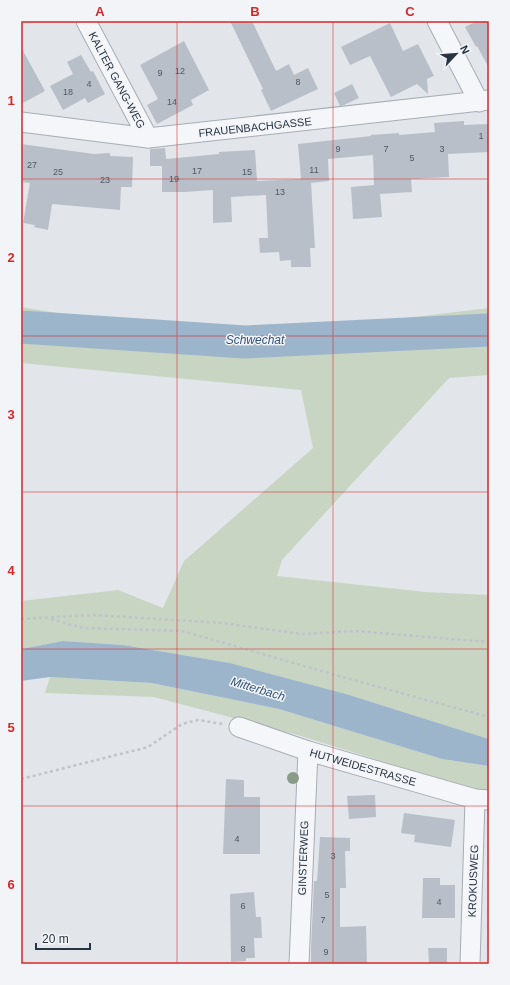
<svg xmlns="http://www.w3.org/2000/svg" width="510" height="985" viewBox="0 0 510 985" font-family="Arial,sans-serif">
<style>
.green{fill:#c8d5c3}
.water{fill:#9cb5cb}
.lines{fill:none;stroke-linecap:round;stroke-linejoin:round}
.river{stroke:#9cb5cb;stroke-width:33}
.building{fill:#b9bfc8}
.street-casing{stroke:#a7adb5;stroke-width:21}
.path{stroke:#c0c4ca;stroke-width:2.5;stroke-dasharray:3 3;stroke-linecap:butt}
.street{stroke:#f5f6f9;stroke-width:19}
.tree{fill:#899c87}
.grid{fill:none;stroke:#d62828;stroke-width:1;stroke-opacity:0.55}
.labels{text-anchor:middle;stroke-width:3;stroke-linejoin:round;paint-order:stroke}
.number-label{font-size:9px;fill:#4d5764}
.street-label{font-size:11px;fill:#293443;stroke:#f2f4f8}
.water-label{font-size:12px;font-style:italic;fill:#325478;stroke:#f2f4f8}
.neatline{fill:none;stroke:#d62828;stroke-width:1.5}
.grid-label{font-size:13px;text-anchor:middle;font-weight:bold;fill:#d62828}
</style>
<rect width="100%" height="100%" fill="#e2e6eb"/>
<g class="green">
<polygon points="21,307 51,312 205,331 323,328 489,308 489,375 449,378 282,560 277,576 426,592 489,595 489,739 346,694 230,663 123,645 63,641 21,649 21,601 118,590 163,608 184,561 313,448 301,390 21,363"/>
<polygon points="50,677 150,683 279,709 442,759 489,766 489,791 479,791 294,734 154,697 45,693"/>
</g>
<polygon class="water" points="63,641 123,645 230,663 346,694 489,739 489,766 442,759 279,709 151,683 50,677 21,681 21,649"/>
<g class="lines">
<polyline class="river" points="21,327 245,342 489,330"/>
</g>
<g class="building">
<polygon points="230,21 252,21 276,71 289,64 294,75 308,68 318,89 271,111 261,90 263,89"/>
<polygon points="477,21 489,21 489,68 477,46 476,47 465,27"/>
<polygon points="390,23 403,51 418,44 434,76 427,79 428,94 417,84 391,97 370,56 350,65 341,47"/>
<polygon points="184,41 209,90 191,100 193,105 157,124 147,105 158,99 140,65"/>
<polygon points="21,47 45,91 21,104"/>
<polygon points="81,55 91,72 93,71 105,94 88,103 85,98 63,110 50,86 73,74 67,62"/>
<polygon points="352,84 359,98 344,105 340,106 334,93"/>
<polygon points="464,121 464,125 489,124 489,152 448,154 449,177 411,179 412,192 380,194 382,217 353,219 351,187 374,185 373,155 328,159 329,181 311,183 315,248 310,248 311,267 291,267 291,260 280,261 279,252 260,253 259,238 268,238 266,195 231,197 232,222 213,223 213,190 185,192 162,192 162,166 150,166 150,149 165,148 166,159 219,154 219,152 255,150 257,181 301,179 298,144 371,136 371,135 399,133 399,135 435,132 434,123"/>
<polygon points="21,144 94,154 110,153 110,156 133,157 132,187 121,187 120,210 52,204 48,230 34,227 35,225 23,223 30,183 21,182"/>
<polygon points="226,779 244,780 244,797 260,797 260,854 223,854"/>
<polygon points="375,795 376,817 349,819 347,796"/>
<polygon points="404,813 455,820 451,847 414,842 415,835 401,833"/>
<polygon points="320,837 350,838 350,851 345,851 346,888 340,888 340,927 366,926 367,964 311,964 311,948 314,881 317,881"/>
<polygon points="423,878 440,878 440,885 455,885 455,918 422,918"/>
<polygon points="254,892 256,917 261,917 262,938 254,938 255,958 246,958 246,961 231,962 230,894"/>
<polygon points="428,948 447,948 447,964 429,964"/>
</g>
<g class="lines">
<defs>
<g id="street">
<polyline points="86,21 148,138"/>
<polyline points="437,21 479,102"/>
<polyline points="21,122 148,138 489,100"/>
<polyline points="239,727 308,751 475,799 489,800"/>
<polyline points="299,964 308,751"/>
<polyline points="470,964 475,799"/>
</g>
</defs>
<use href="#street" class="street-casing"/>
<g class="path">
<polyline points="21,619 94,615 223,623 301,634 356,631 489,642"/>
<polyline points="51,619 83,628 182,631 346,678 489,717"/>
<polyline points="21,779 148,747 182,724 198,720 223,724"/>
</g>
<use href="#street" class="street"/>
</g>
<circle class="tree" cx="293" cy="778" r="6"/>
<path class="grid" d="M177,21V964M333,21V964M21,179H489M21,336H489M21,492H489M21,649H489M21,806H489"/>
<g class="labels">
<g class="number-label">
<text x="180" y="74">12</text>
<text x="160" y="76">9</text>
<text x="298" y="85">8</text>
<text x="89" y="87">4</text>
<text x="68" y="95">18</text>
<text x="172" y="105">14</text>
<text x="481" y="139">1</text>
<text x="338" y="152">9</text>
<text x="386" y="152">7</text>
<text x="442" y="152">3</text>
<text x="412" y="161">5</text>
<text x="32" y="168">27</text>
<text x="314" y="173">11</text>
<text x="197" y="174">17</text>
<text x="58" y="175">25</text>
<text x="247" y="175">15</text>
<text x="174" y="182">19</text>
<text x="105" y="183">23</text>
<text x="280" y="195">13</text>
<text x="237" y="842">4</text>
<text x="333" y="859">3</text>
<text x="327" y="898">5</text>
<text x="439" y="905">4</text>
<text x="243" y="909">6</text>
<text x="323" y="923">7</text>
<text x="243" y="952">8</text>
<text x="326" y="955">9</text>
</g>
<g class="street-label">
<text transform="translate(117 80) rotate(62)" y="4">KALTER GANG-WEG</text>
<text transform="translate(255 127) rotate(-6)" y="4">FRAUENBACHGASSE</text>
<text transform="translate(363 767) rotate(16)" y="4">HUTWEIDESTRASSE</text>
<text transform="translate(303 858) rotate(-88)" y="4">GINSTERWEG</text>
<text transform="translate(473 881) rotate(-88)" y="4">KROKUSWEG</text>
</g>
<g class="water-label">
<text x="255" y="344">Schwechat</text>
<text transform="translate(258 689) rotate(17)" y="4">Mitterbach</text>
</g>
</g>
<rect width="510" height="985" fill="none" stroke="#f2f4f8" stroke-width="44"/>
<g transform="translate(456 54) rotate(64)" stroke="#f2f4f8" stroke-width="3" paint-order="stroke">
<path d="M0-3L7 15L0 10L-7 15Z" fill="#293443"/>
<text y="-6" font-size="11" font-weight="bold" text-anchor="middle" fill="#293443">N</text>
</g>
<path d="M36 943v6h54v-6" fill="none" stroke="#293443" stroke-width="2"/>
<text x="42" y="943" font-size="12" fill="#293443" stroke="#f2f4f8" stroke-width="3" paint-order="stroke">20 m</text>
<rect x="22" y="22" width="466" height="941" class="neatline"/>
<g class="grid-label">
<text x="100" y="16">A</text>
<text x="255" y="16">B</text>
<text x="410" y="16">C</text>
<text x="11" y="105">1</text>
<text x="11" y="262">2</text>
<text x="11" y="419">3</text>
<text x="11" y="575">4</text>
<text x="11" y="732">5</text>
<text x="11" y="889">6</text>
</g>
</svg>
